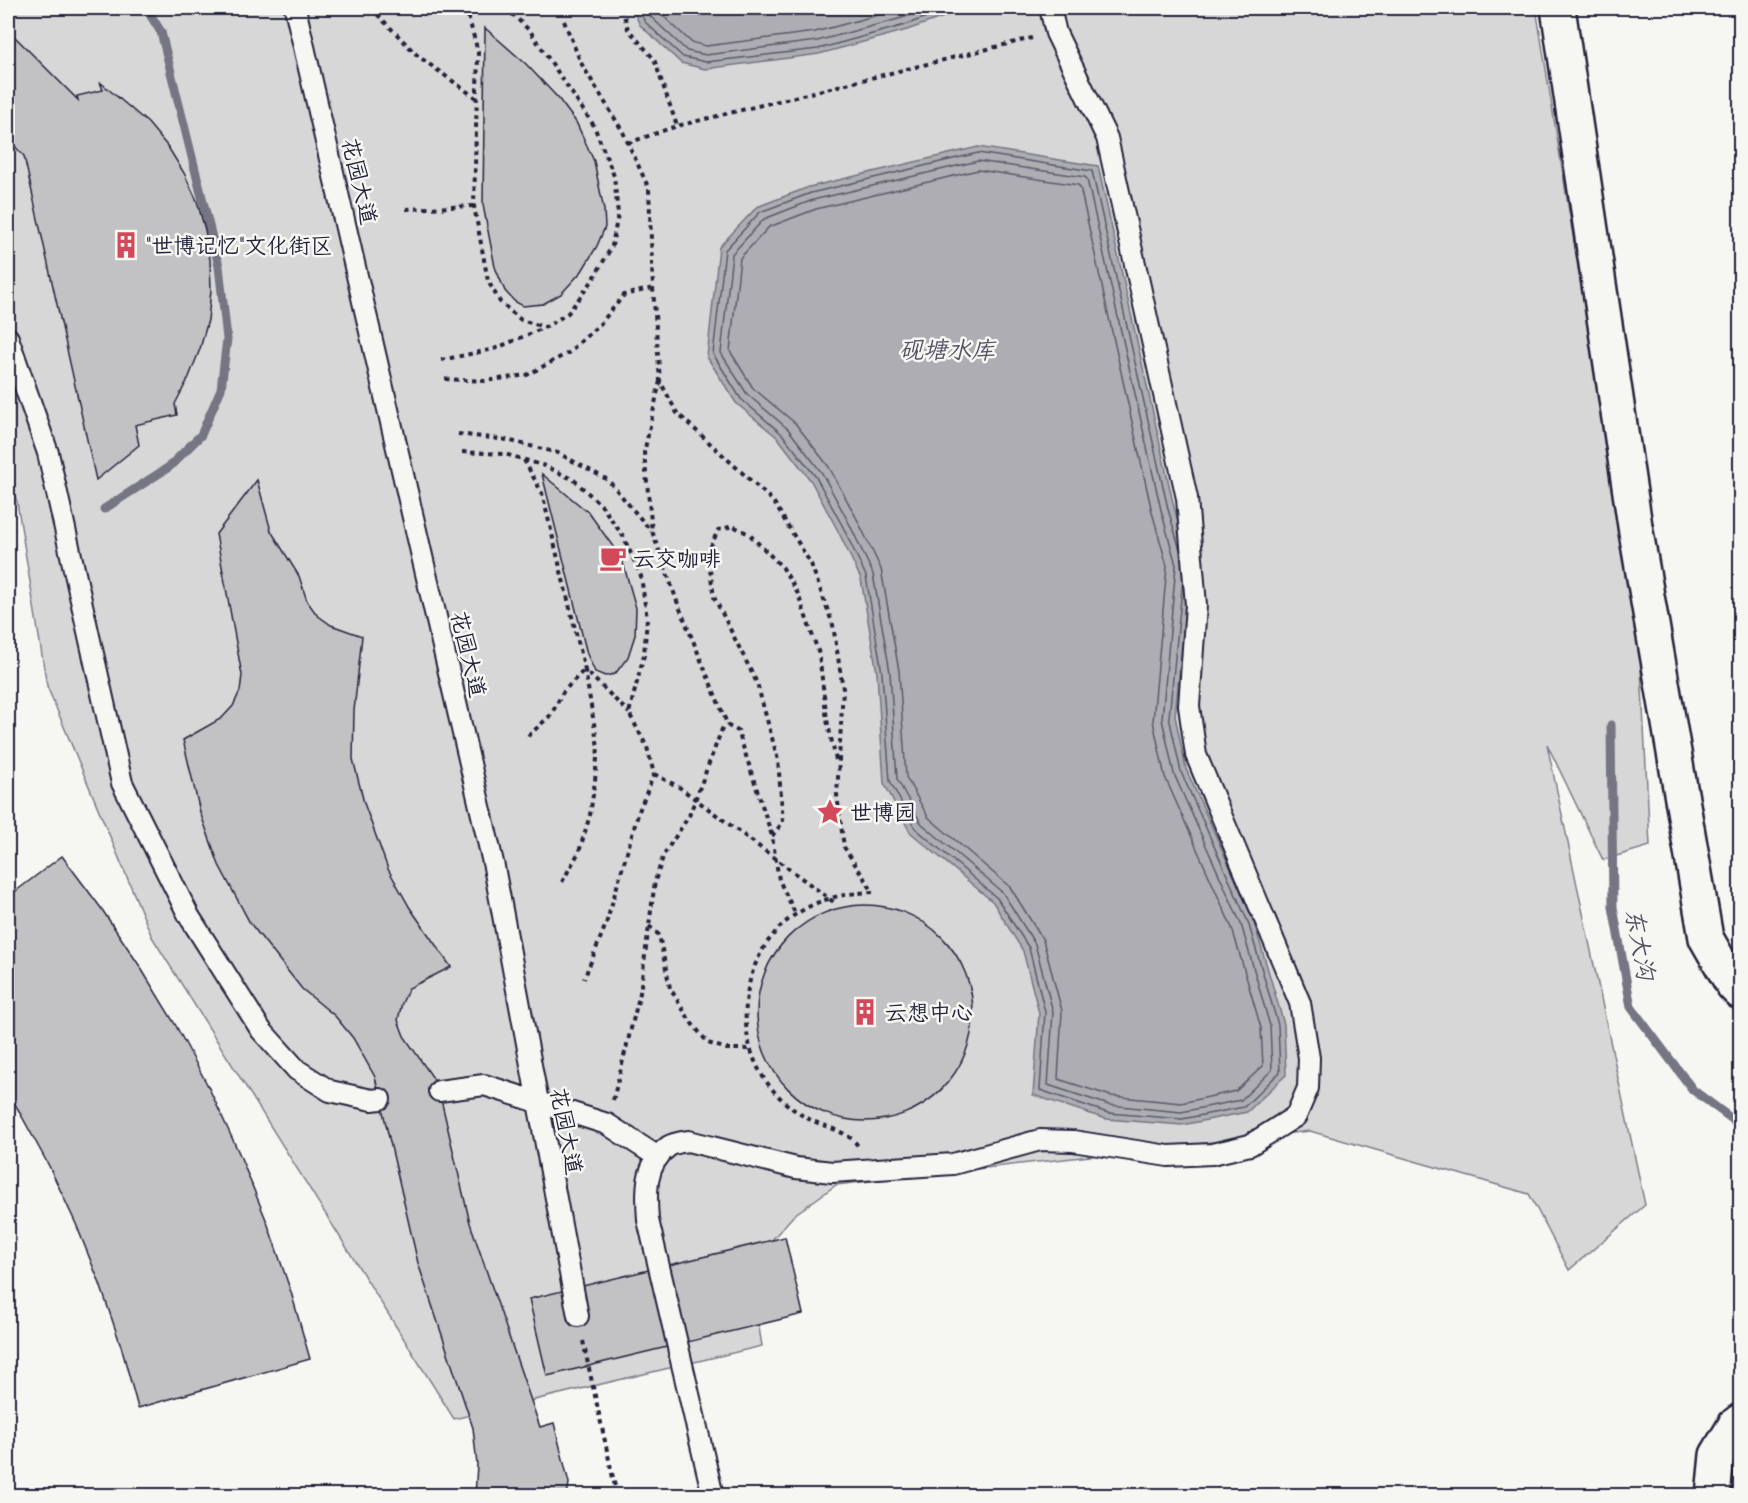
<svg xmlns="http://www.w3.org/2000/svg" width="1748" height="1503" viewBox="0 0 1748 1503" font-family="'Architects Daughter','LXGW WenKai TC',sans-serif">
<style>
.green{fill:#d7d7d7;stroke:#7c7c89;stroke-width:1.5}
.water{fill:#adadb3;stroke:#757583;stroke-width:1.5}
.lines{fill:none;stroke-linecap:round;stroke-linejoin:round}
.shore{stroke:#5a5a6b;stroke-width:1.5}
.stream{stroke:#757583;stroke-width:9}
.building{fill:#c2c2c4;stroke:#22223b;stroke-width:1.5}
.service-casing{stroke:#22223b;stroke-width:24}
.minor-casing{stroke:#22223b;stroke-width:38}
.tertiary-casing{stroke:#22223b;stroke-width:38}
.path{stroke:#22223b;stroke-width:4;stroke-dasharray:4.5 4.5;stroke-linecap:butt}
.service{stroke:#f6f6f2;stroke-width:20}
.minor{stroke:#f6f6f2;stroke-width:33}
.tertiary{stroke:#f6f6f2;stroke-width:33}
.path-bridge{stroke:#22223b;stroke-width:4;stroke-dasharray:4.5 4.5;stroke-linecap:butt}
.labels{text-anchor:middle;stroke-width:5;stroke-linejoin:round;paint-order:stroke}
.street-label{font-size:22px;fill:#22223b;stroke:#f6f6f2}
.poi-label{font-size:22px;fill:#22223b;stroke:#f6f6f2;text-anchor:start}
.water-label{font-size:24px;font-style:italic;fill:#535365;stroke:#f6f6f2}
</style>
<rect width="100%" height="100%" fill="#f6f6f2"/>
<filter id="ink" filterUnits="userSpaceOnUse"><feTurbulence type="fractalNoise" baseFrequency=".0167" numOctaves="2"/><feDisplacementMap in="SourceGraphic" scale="12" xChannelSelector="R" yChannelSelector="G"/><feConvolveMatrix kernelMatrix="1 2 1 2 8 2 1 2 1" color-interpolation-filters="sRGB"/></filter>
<g filter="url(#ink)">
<polygon class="green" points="8,8 1536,8 1640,649 1650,846 1603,860 1547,744 1645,1205 1569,1270 1529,1194 1310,1131 836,1185 794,1215 749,1266 762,1346 454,1419 152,937 47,686 17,502 8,477"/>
<g class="water">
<polygon points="632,8 969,8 907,30 819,54 705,69 681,63 640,25"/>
<polygon points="978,147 1098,166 1174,507 1190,563 1175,716 1186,769 1253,919 1284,1024 1286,1075 1247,1112 1182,1125 1106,1119 1033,1095 1039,1013 1023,951 993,902 910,832 884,783 877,673 861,579 837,529 811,481 778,438 736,403 707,357 719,247 757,207 809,187"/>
</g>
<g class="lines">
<g class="shore">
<polyline points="638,8 645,22 683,57 706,62 818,49 905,25 951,8"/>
<polyline points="646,8 651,17 687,51 706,55 817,41 902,18 930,8"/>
<polyline points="656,8 659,12 691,42 706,46 815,32 904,8"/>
<polygon points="978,161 1085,177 1087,179 1161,510 1176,565 1162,719 1174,774 1241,924 1270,1026 1272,1070 1241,1100 1181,1112 1109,1105 1048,1085 1053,1012 1035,944 1003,893 921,823 897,779 890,672 873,574 849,523 822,473 788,429 747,394 721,353 732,254 764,219 813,200"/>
<polygon points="978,170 1078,185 1080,187 1152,512 1167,566 1153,721 1165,777 1232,928 1261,1028 1263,1066 1236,1091 1181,1103 1111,1096 1058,1079 1062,1011 1043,940 1010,887 928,817 906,777 899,671 881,569 857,519 829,467 795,423 753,388 730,351 740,258 769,227 816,209"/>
<polyline points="1180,550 1168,509 1092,171 978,153 811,193 760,212 725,250 713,354 741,399 782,434 816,477 843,527 866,576 882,673 890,781 915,828 997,898 1029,948 1045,1012 1040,1090 1108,1113 1182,1119 1244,1107 1280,1072 1278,1025 1248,922 1181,772 1169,717 1183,579"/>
</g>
<g class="stream">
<polyline points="104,509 169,467 201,435 221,389 227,339 219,266 161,32 146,8"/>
<polyline points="1611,725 1613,907 1631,1007 1693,1090 1740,1125"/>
</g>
</g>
<g class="building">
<polygon points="485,28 526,64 558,98 576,122 594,161 604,210 605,227 597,246 582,271 561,294 543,304 523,306 514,301 505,291 495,267 483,205"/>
<polygon points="8,30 78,100 77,96 103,90 100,82 148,123 168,147 184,173 197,201 205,230 210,260 211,290 208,320 200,349 189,377 175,404 177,415 135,425 139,445 96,480 24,156 8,139"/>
<polygon points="542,474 589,513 622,559 636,608 635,635 628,657 615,674 605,676 595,672 587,654"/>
<polygon points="257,480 271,531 299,576 307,601 317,615 331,625 362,636 354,711 353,759 364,803 388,869 410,908 451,967 409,988 402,1003 398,1020 404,1036 433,1078 439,1091 470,1223 540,1427 554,1423 569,1483 567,1496 475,1496 477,1465 473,1428 418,1263 375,1077 353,1038 335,1016 302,989 250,923 219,865 200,812 183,740 222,718 233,706 240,691 242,675 216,534"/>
<polygon points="62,856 101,908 139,965 175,1024 208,1086 239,1153 267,1222 291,1292 310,1359 138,1408 121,1346 100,1284 76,1224 49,1166 8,1091 8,897"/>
<circle cx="865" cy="1013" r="108"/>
<polygon points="785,1237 803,1314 547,1376 529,1299"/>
</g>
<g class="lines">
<defs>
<g id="service">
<polyline points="295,8 494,867 578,1316"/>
<polyline points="8,338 48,453 122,783 189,916 261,1030 297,1070 330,1091 372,1100 380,1099"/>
<polyline points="439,1091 484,1085 500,1090 607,1124 658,1157"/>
<path d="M713,1496L648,1220C646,1193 644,1164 669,1146C674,1143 682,1142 688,1141L796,1168L832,1172L953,1164L1040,1140L1073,1141L1168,1156L1212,1154L1250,1145L1296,1116L1308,1088L1309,1058L1300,1003L1196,755L1189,706L1196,605L1187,498L1107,138L1056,33L1050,8"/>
</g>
<polyline id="minor" points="1713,1496 1717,1455 1735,1425 1740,1421"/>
<polyline id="tertiary" points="1558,8 1635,526 1706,938 1733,985 1740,992"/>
</defs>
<use href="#service" class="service-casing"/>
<use href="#minor" class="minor-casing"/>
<use href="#tertiary" class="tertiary-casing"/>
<g class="path">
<polyline points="371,8 418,56 476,98"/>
<polyline points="466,8 478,52 474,206 488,281 500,302 521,320 545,327"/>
<polyline points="622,8 628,29 654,59 677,126"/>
<path d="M564,21L581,63L623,132L649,189L653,288L660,381L677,413L773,501L811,564L833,625L843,689L837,795L844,847L873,892C848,893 825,897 803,910C741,944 727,1036 772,1089C782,1101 796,1113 811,1120C827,1128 848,1131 858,1146"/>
<polyline points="628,143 677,126 1032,38"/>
<polyline points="406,209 474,206"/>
<polyline points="441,360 494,349 546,327 568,313 593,280 612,246 618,214 614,176 594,126 530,31 506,8"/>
<polyline points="445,379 485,381 527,375 568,353 601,323 624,295 653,288"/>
<polyline points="660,381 644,453 652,531 678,604 728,726"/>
<polyline points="458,434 507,440 558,453 608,480 651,531"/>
<polyline points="462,452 505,454 545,466 574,480 602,506 623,536 641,576 647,619 644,655 629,713 647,747 654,774 639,811 606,924 584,979"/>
<polyline points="524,460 542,493 585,670 629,713"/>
<polyline points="528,736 551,715 563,692 584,670"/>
<polyline points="772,836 783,822 778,760 757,683 714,597 709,563 711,546 718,530 733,526 749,534 783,568 798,594 819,654 827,720 836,760"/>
<polyline points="562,882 579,852 590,815 595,781 598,747 585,670"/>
<polyline points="649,926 659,935 670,988 690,1021 708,1043 727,1049 751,1049"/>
<polyline points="613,1100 640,993 655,881 664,854 689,816 722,729 728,726 738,731 772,836 779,880 796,915"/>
<polyline points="583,1341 617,1496"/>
</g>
<use href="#service" class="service"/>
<use href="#minor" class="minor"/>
<use href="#tertiary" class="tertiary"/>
<polyline class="path-bridge" points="654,774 679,787 835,903"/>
</g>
</g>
<defs>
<symbol id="building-bare" viewBox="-9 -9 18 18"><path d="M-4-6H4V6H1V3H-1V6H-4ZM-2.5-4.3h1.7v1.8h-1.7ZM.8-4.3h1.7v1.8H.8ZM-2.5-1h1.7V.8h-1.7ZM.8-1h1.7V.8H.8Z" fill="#d1495b" stroke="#f6f6f2" stroke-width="2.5" paint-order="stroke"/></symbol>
<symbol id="cafe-bare" viewBox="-9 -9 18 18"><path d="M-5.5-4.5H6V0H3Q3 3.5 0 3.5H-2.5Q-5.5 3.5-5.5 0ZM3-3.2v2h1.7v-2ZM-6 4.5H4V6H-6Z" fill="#d1495b" stroke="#f6f6f2" stroke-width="2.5" paint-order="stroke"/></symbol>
<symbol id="sight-bare" viewBox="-9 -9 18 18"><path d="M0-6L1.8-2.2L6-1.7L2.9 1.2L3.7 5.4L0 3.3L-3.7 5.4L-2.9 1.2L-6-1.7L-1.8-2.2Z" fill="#d1495b" stroke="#f6f6f2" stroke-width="2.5" paint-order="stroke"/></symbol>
</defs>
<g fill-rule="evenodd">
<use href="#building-bare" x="107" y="226" width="38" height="38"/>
<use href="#cafe-bare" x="594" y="539" width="38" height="38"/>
<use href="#sight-bare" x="811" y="793" width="38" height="38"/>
<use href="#building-bare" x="846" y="993" width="38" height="38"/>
</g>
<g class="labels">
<g class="street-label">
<text transform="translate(360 181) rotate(77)" y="8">花园大道</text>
<text transform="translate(469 654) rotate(77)" y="8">花园大道</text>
<text transform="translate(567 1131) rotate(79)" y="8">花园大道</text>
</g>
<g class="poi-label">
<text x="146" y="253">“世博记忆”文化街区</text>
<text x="633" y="566">云交咖啡</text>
<text x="850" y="820">世博园</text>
<text x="885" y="1020">云想中心</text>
</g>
<g class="water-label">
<text x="947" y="358">砚塘水库</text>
<text transform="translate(1640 944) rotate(80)" y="8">东大沟</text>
</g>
</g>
<rect width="1748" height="1503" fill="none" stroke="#f6f6f2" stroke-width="30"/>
<rect x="15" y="15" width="1718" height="1473" fill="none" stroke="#22223b" stroke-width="2" filter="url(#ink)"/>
</svg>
